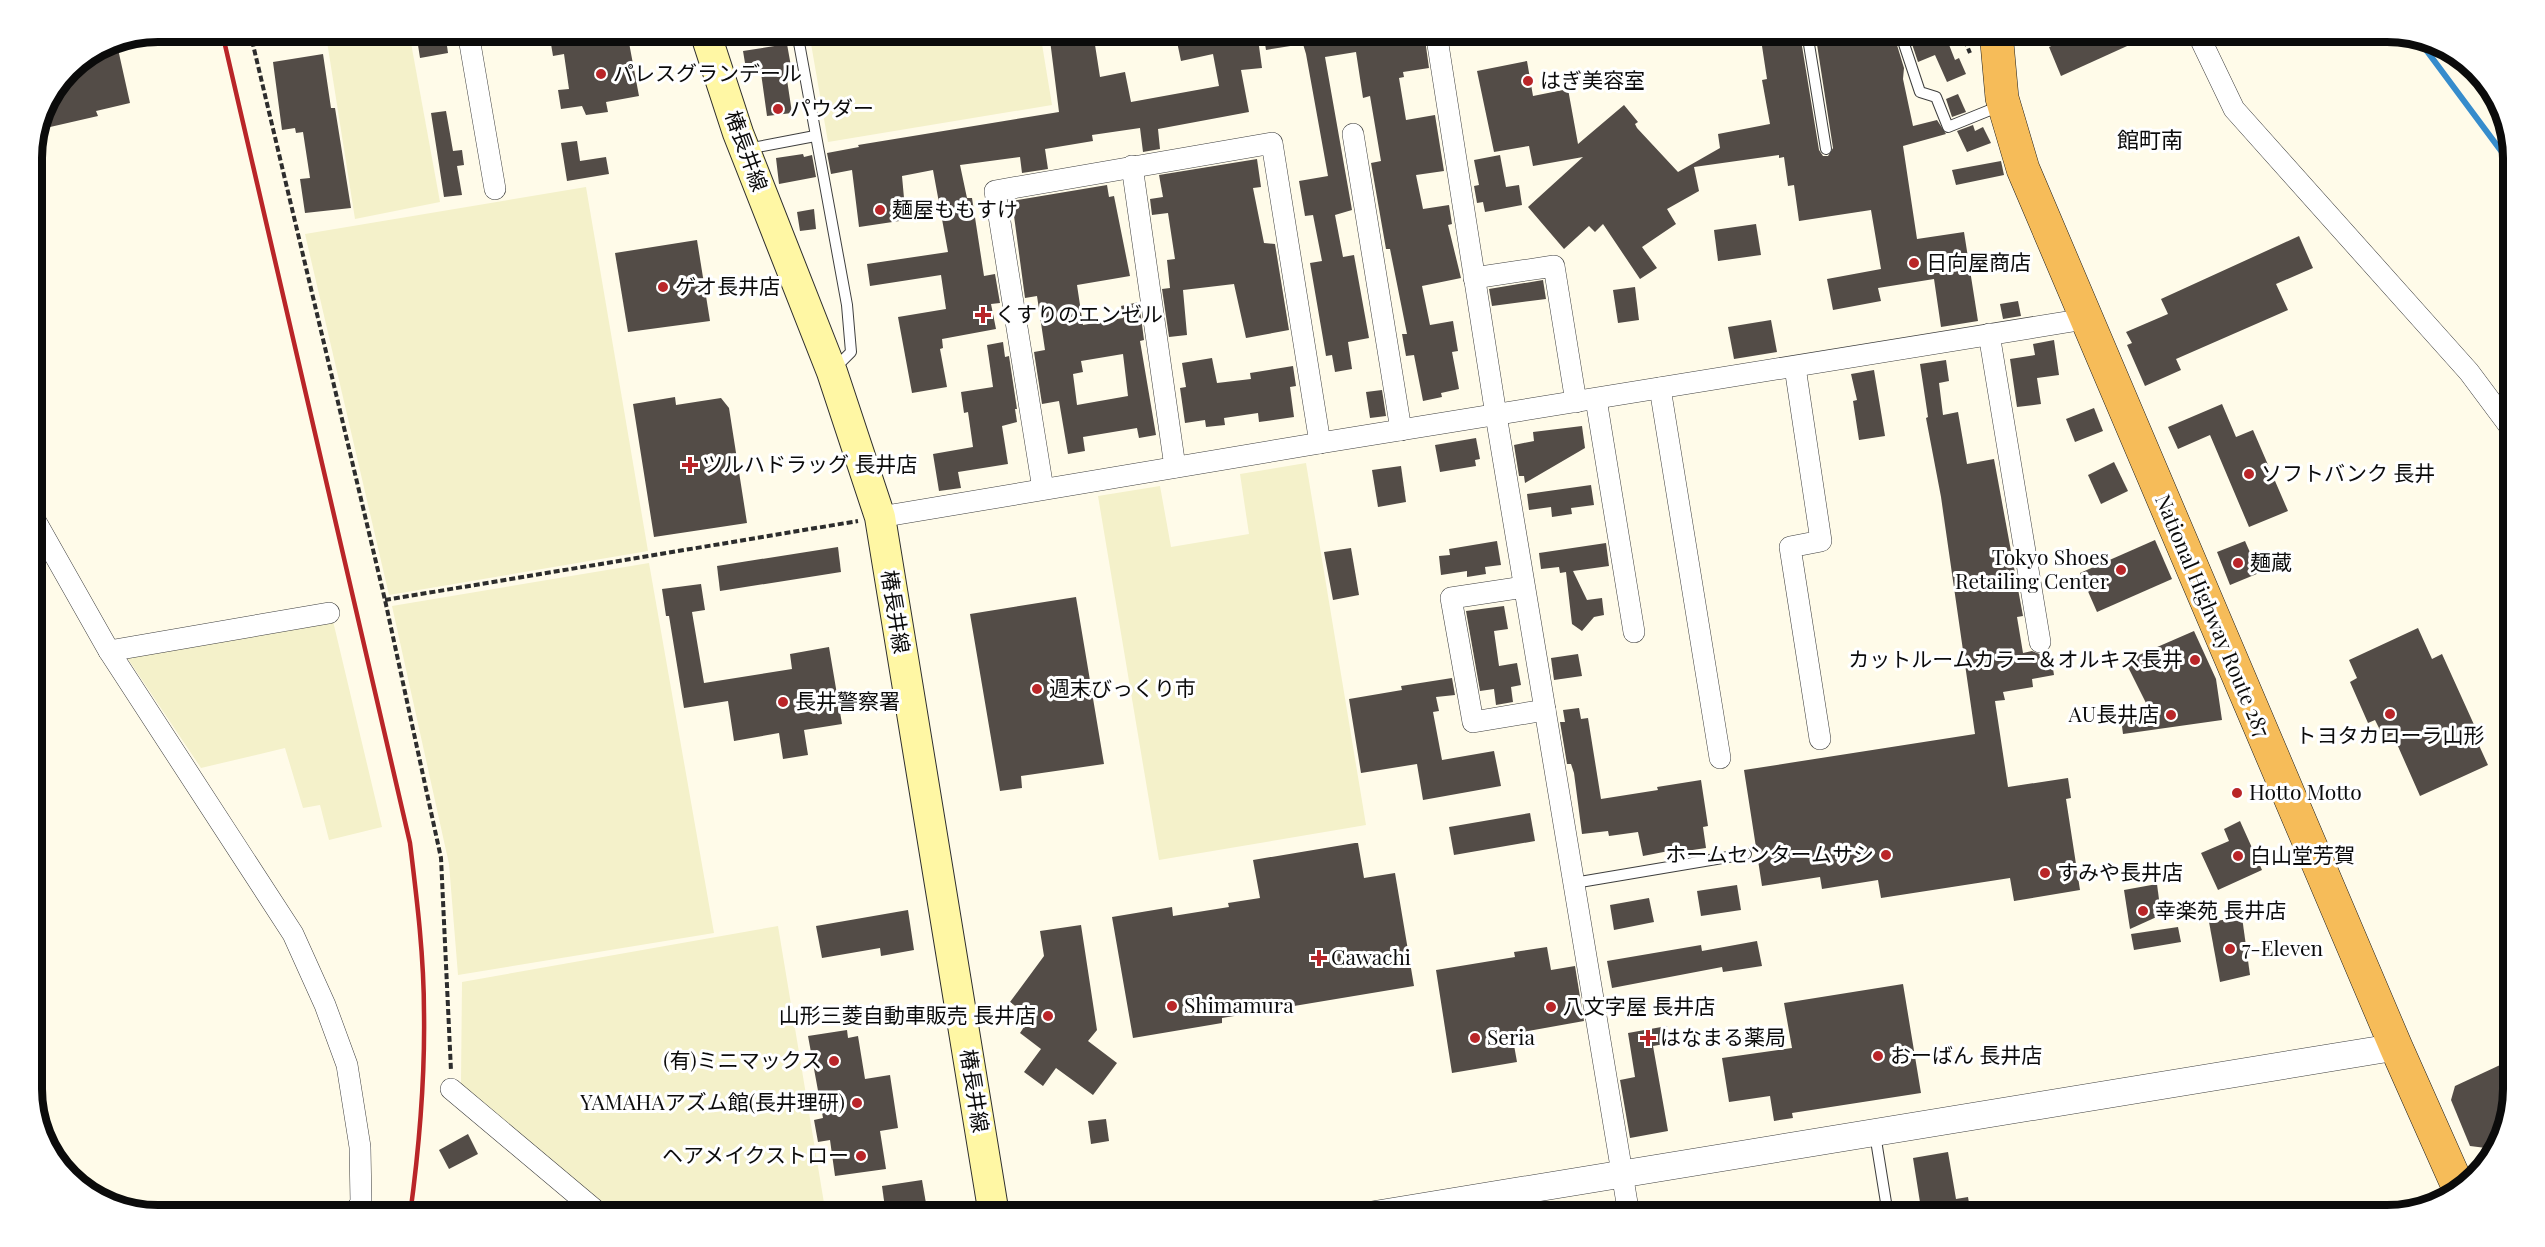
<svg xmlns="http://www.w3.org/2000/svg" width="2545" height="1247" viewBox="0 0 2545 1247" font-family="'Playfair Display','Noto Sans JP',serif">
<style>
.farmland{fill:#f4f1ca}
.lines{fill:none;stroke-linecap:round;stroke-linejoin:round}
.stream{stroke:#368ccc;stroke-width:6}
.building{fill:#534c47;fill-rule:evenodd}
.service-casing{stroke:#3e3e3e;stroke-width:12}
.minor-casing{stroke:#3e3e3e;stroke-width:22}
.tertiary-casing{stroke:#3e3e3e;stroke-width:28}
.secondary-casing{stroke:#2d2d2d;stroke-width:32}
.trunk-casing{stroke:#1c1c1c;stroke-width:34}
.path{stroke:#2d2d2d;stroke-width:4;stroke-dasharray:6 3;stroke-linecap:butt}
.service{stroke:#fff;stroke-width:10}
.minor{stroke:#fff;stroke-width:21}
.tertiary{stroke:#fff;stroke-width:27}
.secondary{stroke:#fff7a4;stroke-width:30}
.trunk{stroke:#f6bc59;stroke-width:33}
.rail{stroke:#b92528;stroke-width:4.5}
.poi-dot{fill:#b92528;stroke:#fff;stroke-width:2}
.labels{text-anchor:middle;stroke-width:6;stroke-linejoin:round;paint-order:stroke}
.poi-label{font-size:21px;fill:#0b0b0b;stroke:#fff;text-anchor:start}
.street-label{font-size:21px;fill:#0b0b0b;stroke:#fff}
.neighbourhood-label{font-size:22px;fill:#0b0b0b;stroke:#fff}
.rim{fill:none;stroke:#0b0b0b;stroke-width:8}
</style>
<rect width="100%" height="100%" fill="#fffbe9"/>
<g class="farmland">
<polygon points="349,32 409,32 440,202 355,219 326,35"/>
<polygon points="809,32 1040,32 1052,105 828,142"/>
<polygon points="586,187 648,551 389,595 305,234"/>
<polygon points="1306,463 1366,825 1159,860 1098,496 1160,486 1171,547 1249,534 1240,474"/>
<polygon points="649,563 714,933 458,975 449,864 392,606"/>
<polygon points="333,621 382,827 329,840 320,805 303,808 285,748 201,768 126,656"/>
<polygon points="778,926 826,1215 611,1215 461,1084 462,982"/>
</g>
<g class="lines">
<polyline class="stream" points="2418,39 2513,167"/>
</g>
<g class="building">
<polygon points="416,32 445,32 448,53 420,58"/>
<polygon points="549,32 627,32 639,96 606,102 608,112 586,115 582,106 561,109 558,90 569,89 564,54 553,56"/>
<polygon points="1049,32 1093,32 1100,77 1125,72 1131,102 1219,86 1213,54 1181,61 1175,32 1216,32 1218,45 1258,39 1262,68 1241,70 1249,112 1158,129 1160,149 1143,152 1140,128 1092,135 1093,141 1045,149 1048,169 1022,173 1020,157 960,165 967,198 972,198 984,276 995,274 1000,303 991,304 996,329 942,339 943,348 940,349 947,387 912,393 898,317 946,309 941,275 870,286 867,264 948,252 933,170 902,176 906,220 859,227 852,170 831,174 827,153 859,147 858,145 1059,112"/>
<polygon points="1263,32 1424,32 1429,68 1403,72 1404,77 1399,78 1406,120 1435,115 1444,171 1416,175 1423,209 1449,205 1452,224 1448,225 1461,278 1422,286 1430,325 1453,321 1458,351 1452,352 1459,389 1441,393 1442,397 1423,401 1414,355 1406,356 1402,334 1407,334 1390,249 1386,249 1371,163 1381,161 1370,96 1363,98 1356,52 1325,57 1352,210 1335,215 1343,257 1354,255 1369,338 1348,342 1352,369 1335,372 1332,355 1326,356 1310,263 1322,261 1313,215 1305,216 1299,181 1328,176 1306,54 1303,44 1266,50"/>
<polygon points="1845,32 1893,32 1904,68 1903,79 1913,126 1937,120 1946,134 1903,146 1917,239 1964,232 1978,321 1941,327 1934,279 1878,288 1881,301 1833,310 1827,279 1881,269 1871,210 1799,221 1794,185 1788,186 1784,157 1779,158 1779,155 1694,167 1699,191 1667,209 1676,224 1642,247 1657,268 1640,279 1603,224 1595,232 1589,226 1564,249 1528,207 1583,157 1533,166 1529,146 1494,152 1477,71 1527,61 1533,96 1568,89 1578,144 1624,105 1638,122 1635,124 1637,128 1678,172 1720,148 1718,134 1770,124 1762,80 1767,79 1762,46 1801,40 1819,150 1823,156 1828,156 1833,148 1816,38 1817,35"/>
<polygon points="1908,32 1944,32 1955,60 1959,58 1966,74 1947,82 1935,55 1918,62"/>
<polygon points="2084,32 2158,32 2061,76 2049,47"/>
<polygon points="116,40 130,103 96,111 98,116 37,130 44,103 69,68"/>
<polygon points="787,44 792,72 786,73 792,113 767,116 761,73 747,75 743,51"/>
<polygon points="323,54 331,108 335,108 351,208 305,213 300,179 310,178 303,132 296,133 295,128 282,130 273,62"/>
<polygon points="1958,94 1966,112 1952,117 1946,99"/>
<polygon points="446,111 453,151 462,150 464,165 457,166 462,195 444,197 431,113"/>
<polygon points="1973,125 1975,131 1983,127 1991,143 1967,152 1957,131"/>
<polygon points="577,141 580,161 606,157 609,174 567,181 561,143"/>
<polygon points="803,154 804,157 812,155 816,177 779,184 776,158"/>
<polygon points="1500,155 1506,187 1519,185 1522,205 1485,212 1483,202 1477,203 1474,186 1479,185 1474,160"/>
<polygon points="1257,159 1261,187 1253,188 1264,243 1275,244 1289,330 1246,338 1234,284 1183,290 1187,335 1169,337 1162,289 1170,288 1167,260 1175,259 1168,213 1152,215 1150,199 1163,197 1159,175"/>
<polygon points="2001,161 2004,175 1956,185 1952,170"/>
<path d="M1107,185L1109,197L1114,196L1130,276L1077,285L1083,325L1123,318L1121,306L1139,302L1144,340L1140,341L1156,435L1139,438L1137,428L1083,437L1085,451L1068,454L1059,401L1042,404L1034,352L1045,350L1037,296L1025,298L1012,201ZM1123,354L1128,396L1077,405L1073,374L1083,372L1081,361Z"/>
<polygon points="814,209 816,229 800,231 797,212"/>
<polygon points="1756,224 1761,255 1718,261 1714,230"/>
<polygon points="2299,236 2313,268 2276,284 2288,310 2176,359 2181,370 2145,386 2127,345 2132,343 2126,332 2168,314 2161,299"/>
<polygon points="697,240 710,321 628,332 615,253"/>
<polygon points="1543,280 1546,299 1492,306 1489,289"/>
<polygon points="1635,287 1639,320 1618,323 1613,290"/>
<polygon points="2018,301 2021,316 2003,319 2000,304"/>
<polygon points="1771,320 1777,352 1734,359 1728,327"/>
<polygon points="2054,340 2059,375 2037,378 2041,404 2017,407 2010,359 2035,355 2033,344"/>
<polygon points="1003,342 1005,357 1009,356 1017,409 1015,409 1017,422 1002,426 1008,464 958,472 961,488 939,491 933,454 973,447 968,412 964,413 961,392 993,387 987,345"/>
<polygon points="1212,358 1217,383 1251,379 1250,373 1293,366 1296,386 1290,387 1294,417 1259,422 1258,413 1224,418 1225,425 1206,427 1205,420 1185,423 1180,388 1186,387 1182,363"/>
<polygon points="1946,360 1949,381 1939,383 1943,415 1958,412 1967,464 1994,459 2023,616 2017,617 2023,653 2032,651 2042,655 2050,650 2054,675 2032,679 2033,687 2003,692 2005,700 1995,701 2008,787 2068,778 2071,798 2066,799 2080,890 2014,901 2010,878 1881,898 1878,880 1822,889 1820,877 1762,886 1744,770 1975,734 1941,497 1926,418 1928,417 1920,364"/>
<polygon points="1874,370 1885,436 1859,440 1853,401 1857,400 1851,374"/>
<polygon points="1382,390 1386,416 1370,418 1366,392"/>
<polygon points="675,397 676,405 721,398 729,408 747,523 654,537 633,404"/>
<polygon points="2222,404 2236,437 2253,430 2288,511 2249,527 2210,435 2178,449 2168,427"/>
<polygon points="2094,408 2103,431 2075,442 2066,419"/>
<polygon points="1582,426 1585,448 1525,483 1524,476 1519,476 1514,445 1534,441 1533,432"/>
<polygon points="1476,438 1480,459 1475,460 1476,466 1440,472 1435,445"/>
<polygon points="2114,462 2128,491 2101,504 2088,475"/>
<polygon points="1401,466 1406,502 1378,507 1372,470"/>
<polygon points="1591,485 1594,505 1571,508 1572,514 1552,517 1551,507 1529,510 1527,494"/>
<polygon points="2155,540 2172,579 2097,612 2080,573"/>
<polygon points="1497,541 1501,565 1485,567 1486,574 1467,577 1467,571 1441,575 1439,556 1450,555 1449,549"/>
<polygon points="2245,541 2259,573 2230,585 2217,552"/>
<polygon points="1606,543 1609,566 1573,571 1587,600 1602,598 1604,615 1594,617 1582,631 1572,624 1566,572 1560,573 1559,567 1541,569 1539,553"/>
<polygon points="838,547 841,572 720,591 717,566"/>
<polygon points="1351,548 1359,595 1333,600 1324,552"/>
<polygon points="701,584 705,610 692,612 704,683 792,669 790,654 829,647 842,724 804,730 808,755 783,759 779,733 734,741 728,701 684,708 669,616 666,616 662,589"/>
<polygon points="1076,597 1104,764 1021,776 1022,788 1000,791 970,614"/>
<polygon points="1504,606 1508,629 1494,631 1499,666 1517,663 1521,685 1511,687 1513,702 1496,705 1494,689 1480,691 1466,611"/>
<polygon points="2418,628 2432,659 2442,654 2476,729 2472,730 2488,765 2420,796 2393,735 2384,738 2375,720 2368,723 2350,682 2357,678 2349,660"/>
<polygon points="2194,631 2216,679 2222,720 2123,734 2120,711 2148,707 2125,661"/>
<polygon points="1578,654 1582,676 1554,680 1551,658"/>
<polygon points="1452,678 1455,695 1436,697 1439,711 1433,712 1442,760 1494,751 1501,786 1423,800 1417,764 1361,773 1349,699 1402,690 1401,686"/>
<polygon points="1579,708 1581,719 1588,718 1601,799 1658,790 1657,787 1701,780 1708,826 1703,827 1706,848 1679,852 1679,849 1643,856 1638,832 1609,836 1608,831 1582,834 1574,773 1571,764 1567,764 1560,722 1565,722 1563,710"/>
<polygon points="1530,813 1535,841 1454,855 1449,827"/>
<polygon points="2240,821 2262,870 2218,890 2201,853 2229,841 2224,829"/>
<polygon points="1355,843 1358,843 1364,878 1395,873 1414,986 1222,1018 1222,1023 1133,1038 1112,917 1172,907 1173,916 1229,907 1228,903 1260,898 1253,860"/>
<polygon points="2157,884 2161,915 2130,929 2124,890"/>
<polygon points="1737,885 1741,910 1701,916 1697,891"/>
<polygon points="1649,898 1654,922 1614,930 1610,905"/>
<polygon points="908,910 914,950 881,956 880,948 822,958 816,926"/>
<polygon points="2242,917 2250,975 2220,982 2209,922"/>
<polygon points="1081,925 1097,1030 1088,1041 1117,1063 1093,1095 1056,1068 1043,1086 1024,1072 1041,1049 1020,1033 1026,1024 1018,1017 1022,1011 1010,1002 1044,956 1040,931"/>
<polygon points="2178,927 2181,942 2134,950 2131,934"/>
<polygon points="1757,941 1762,966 1723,972 1722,967 1612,988 1607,961 1701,945 1702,951"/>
<polygon points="1547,947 1551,970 1575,966 1584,1021 1512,1034 1517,1062 1452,1073 1436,970 1515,957 1514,952"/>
<polygon points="1903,984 1921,1093 1792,1113 1793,1118 1774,1121 1770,1096 1729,1102 1722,1058 1792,1048 1784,1003"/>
<polygon points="1667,1026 1670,1043 1653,1046 1668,1131 1630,1138 1620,1080 1635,1077 1628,1033"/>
<polygon points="847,1030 848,1038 858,1036 865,1079 890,1075 898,1128 880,1131 886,1169 835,1176 830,1140 818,1142 814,1120 823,1118 808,1036"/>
<polygon points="2513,1059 2514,1089 2502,1140 2486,1148 2470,1146 2451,1100 2455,1086"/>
<polygon points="1106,1119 1109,1141 1091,1144 1088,1121"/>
<polygon points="468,1134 478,1154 449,1169 439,1150"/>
<polygon points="1948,1152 1956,1199 1968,1197 1971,1215 1922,1215 1913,1158"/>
<polygon points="922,1180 928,1215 886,1215 882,1186"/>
</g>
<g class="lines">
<defs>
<g id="service">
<polyline points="797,32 847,305 851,352 834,369"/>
<polyline points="1807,32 1826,149"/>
<polyline points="1900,32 1920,92 1936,97 1948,127 2000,106"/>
<polyline points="747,149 815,136"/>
<polyline points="1574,883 1746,854"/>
<polyline points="1875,1134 1888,1215"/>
</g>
<g id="minor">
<polyline points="468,32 495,189"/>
<polyline points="1436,32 1496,415 1629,1215"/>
<polyline points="2197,32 2234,109 2469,372 2513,431"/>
<polyline points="1353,134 1401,430"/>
<polyline points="1132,166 1175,467"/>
<polyline points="1474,278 1554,266 1576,402"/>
<polyline points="1989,334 2040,642"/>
<polyline points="1795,367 1821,541 1790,547 1820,739"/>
<polyline points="1660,388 1720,758"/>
<polyline points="1596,399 1634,632"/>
<polyline points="1043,489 995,191 1272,143 1320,443"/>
<polyline points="32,515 109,651 293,934 325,1005 347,1065 360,1147 361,1203 352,1215"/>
<polyline points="880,517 1320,443 2085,319"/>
<polyline points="1524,587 1451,598 1473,722 1545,710"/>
<polyline points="109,651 329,613"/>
<polyline points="451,1089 601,1215"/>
</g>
<polyline id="tertiary" points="1372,1215 2396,1047"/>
<polyline id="secondary" points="705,32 738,133 832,372 880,517 994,1215"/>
<polyline id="trunk" points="1996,32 2002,98 2023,169 2396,1047 2460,1191"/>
</defs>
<use href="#service" class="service-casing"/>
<use href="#minor" class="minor-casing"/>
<use href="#tertiary" class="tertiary-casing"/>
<use href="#secondary" class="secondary-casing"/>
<use href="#trunk" class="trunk-casing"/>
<g class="path">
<polyline points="250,32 385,600 441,858 451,1071"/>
<polyline points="1961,32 1970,53"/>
<polyline points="385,600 858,521"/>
</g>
<use href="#service" class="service"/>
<use href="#minor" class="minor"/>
<use href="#tertiary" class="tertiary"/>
<use href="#secondary" class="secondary"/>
<use href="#trunk" class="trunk"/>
<path class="rail" d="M222,32L410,843C417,900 424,956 424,1013C425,1080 419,1149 410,1215"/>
</g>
<g class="poi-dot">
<circle cx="601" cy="74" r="6"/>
<circle cx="1528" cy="81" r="6"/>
<circle cx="778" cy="109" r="6"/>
<circle cx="880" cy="210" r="6"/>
<circle cx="1914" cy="263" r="6"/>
<circle cx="663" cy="287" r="6"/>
<path d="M980 306h6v6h6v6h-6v6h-6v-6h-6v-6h6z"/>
<path d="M687 456h6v6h6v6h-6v6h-6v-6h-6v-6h6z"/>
<circle cx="2249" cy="474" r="6"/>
<circle cx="2238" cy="563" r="6"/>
<circle cx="2121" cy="570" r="6"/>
<circle cx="2195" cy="660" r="6"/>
<circle cx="1037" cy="689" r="6"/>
<circle cx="783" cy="702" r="6"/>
<circle cx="2390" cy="714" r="6"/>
<circle cx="2171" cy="715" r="6"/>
<circle cx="2237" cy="793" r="6"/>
<circle cx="1886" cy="855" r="6"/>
<circle cx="2238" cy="856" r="6"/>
<circle cx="2045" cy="873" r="6"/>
<circle cx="2143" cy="911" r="6"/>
<circle cx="2230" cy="949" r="6"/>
<path d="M1316 949h6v6h6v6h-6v6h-6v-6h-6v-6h6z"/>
<circle cx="1172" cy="1006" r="6"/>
<circle cx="1551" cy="1007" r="6"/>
<circle cx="1048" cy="1016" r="6"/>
<circle cx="1475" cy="1038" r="6"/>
<path d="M1645 1029h6v6h6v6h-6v6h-6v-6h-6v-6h6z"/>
<circle cx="1878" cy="1056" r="6"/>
<circle cx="834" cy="1061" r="6"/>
<circle cx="857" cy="1103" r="6"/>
<circle cx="861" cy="1156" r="6"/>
</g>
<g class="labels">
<g class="poi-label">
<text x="613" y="81">パレスグランデール</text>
<text x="1540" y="88">はぎ美容室</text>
<text x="790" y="116">パウダー</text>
<text x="892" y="217">麺屋ももすけ</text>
<text x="1926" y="270">日向屋商店</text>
<text x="675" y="294">ゲオ長井店</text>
<text x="995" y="322">くすりのエンゼル</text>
<text x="702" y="472">ツルハドラッグ 長井店</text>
<text x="2261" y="481">ソフトバンク 長井</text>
<text x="2109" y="565" text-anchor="end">Tokyo Shoes<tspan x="2109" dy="24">Retailing Center</tspan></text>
<text x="2250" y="570">麺蔵</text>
<text x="2183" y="667" text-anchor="end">カットルームカラー＆オルキス長井</text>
<text x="1049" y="696">週末びっくり市</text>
<text x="795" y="709">長井警察署</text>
<text x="2159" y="722" text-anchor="end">AU長井店</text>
<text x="2390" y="743" text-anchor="middle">トヨタカローラ山形</text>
<text x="2249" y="800">Hotto Motto</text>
<text x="1874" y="862" text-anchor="end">ホームセンタームサシ</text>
<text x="2250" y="863">白山堂芳賀</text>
<text x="2057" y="880">すみや長井店</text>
<text x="2155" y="918">幸楽苑 長井店</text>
<text x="2242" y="956">7-Eleven</text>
<text x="1331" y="965">Cawachi</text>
<text x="1184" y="1013">Shimamura</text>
<text x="1563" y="1014">八文字屋 長井店</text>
<text x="1036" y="1023" text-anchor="end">山形三菱自動車販売 長井店</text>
<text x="1487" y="1045">Seria</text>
<text x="1660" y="1045">はなまる薬局</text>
<text x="1890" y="1063">おーばん 長井店</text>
<text x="822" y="1068" text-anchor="end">(有)ミニマックス</text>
<text x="845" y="1110" text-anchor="end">YAMAHAアズム館(長井理研)</text>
<text x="849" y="1163" text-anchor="end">ヘアメイクストロー</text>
</g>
<g class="street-label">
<text transform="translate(746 151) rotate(70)" y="7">椿長井線</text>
<text transform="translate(895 612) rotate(81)" y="7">椿長井線</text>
<text transform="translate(2212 616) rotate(67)" y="7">National Highway Route 287</text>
<text transform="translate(974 1091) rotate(81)" y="7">椿長井線</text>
</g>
<g class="neighbourhood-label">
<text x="2150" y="148">館町南</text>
</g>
</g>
<path d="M0 0H2545V1247H0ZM158 42H2387A116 116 0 0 1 2503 158V1089A116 116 0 0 1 2387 1205H158A116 116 0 0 1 42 1089V158A116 116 0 0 1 158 42Z" fill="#fff" fill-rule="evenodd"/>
<path class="rim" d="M158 42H2387A116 116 0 0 1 2503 158V1089A116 116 0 0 1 2387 1205H158A116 116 0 0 1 42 1089V158A116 116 0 0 1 158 42Z"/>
</svg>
